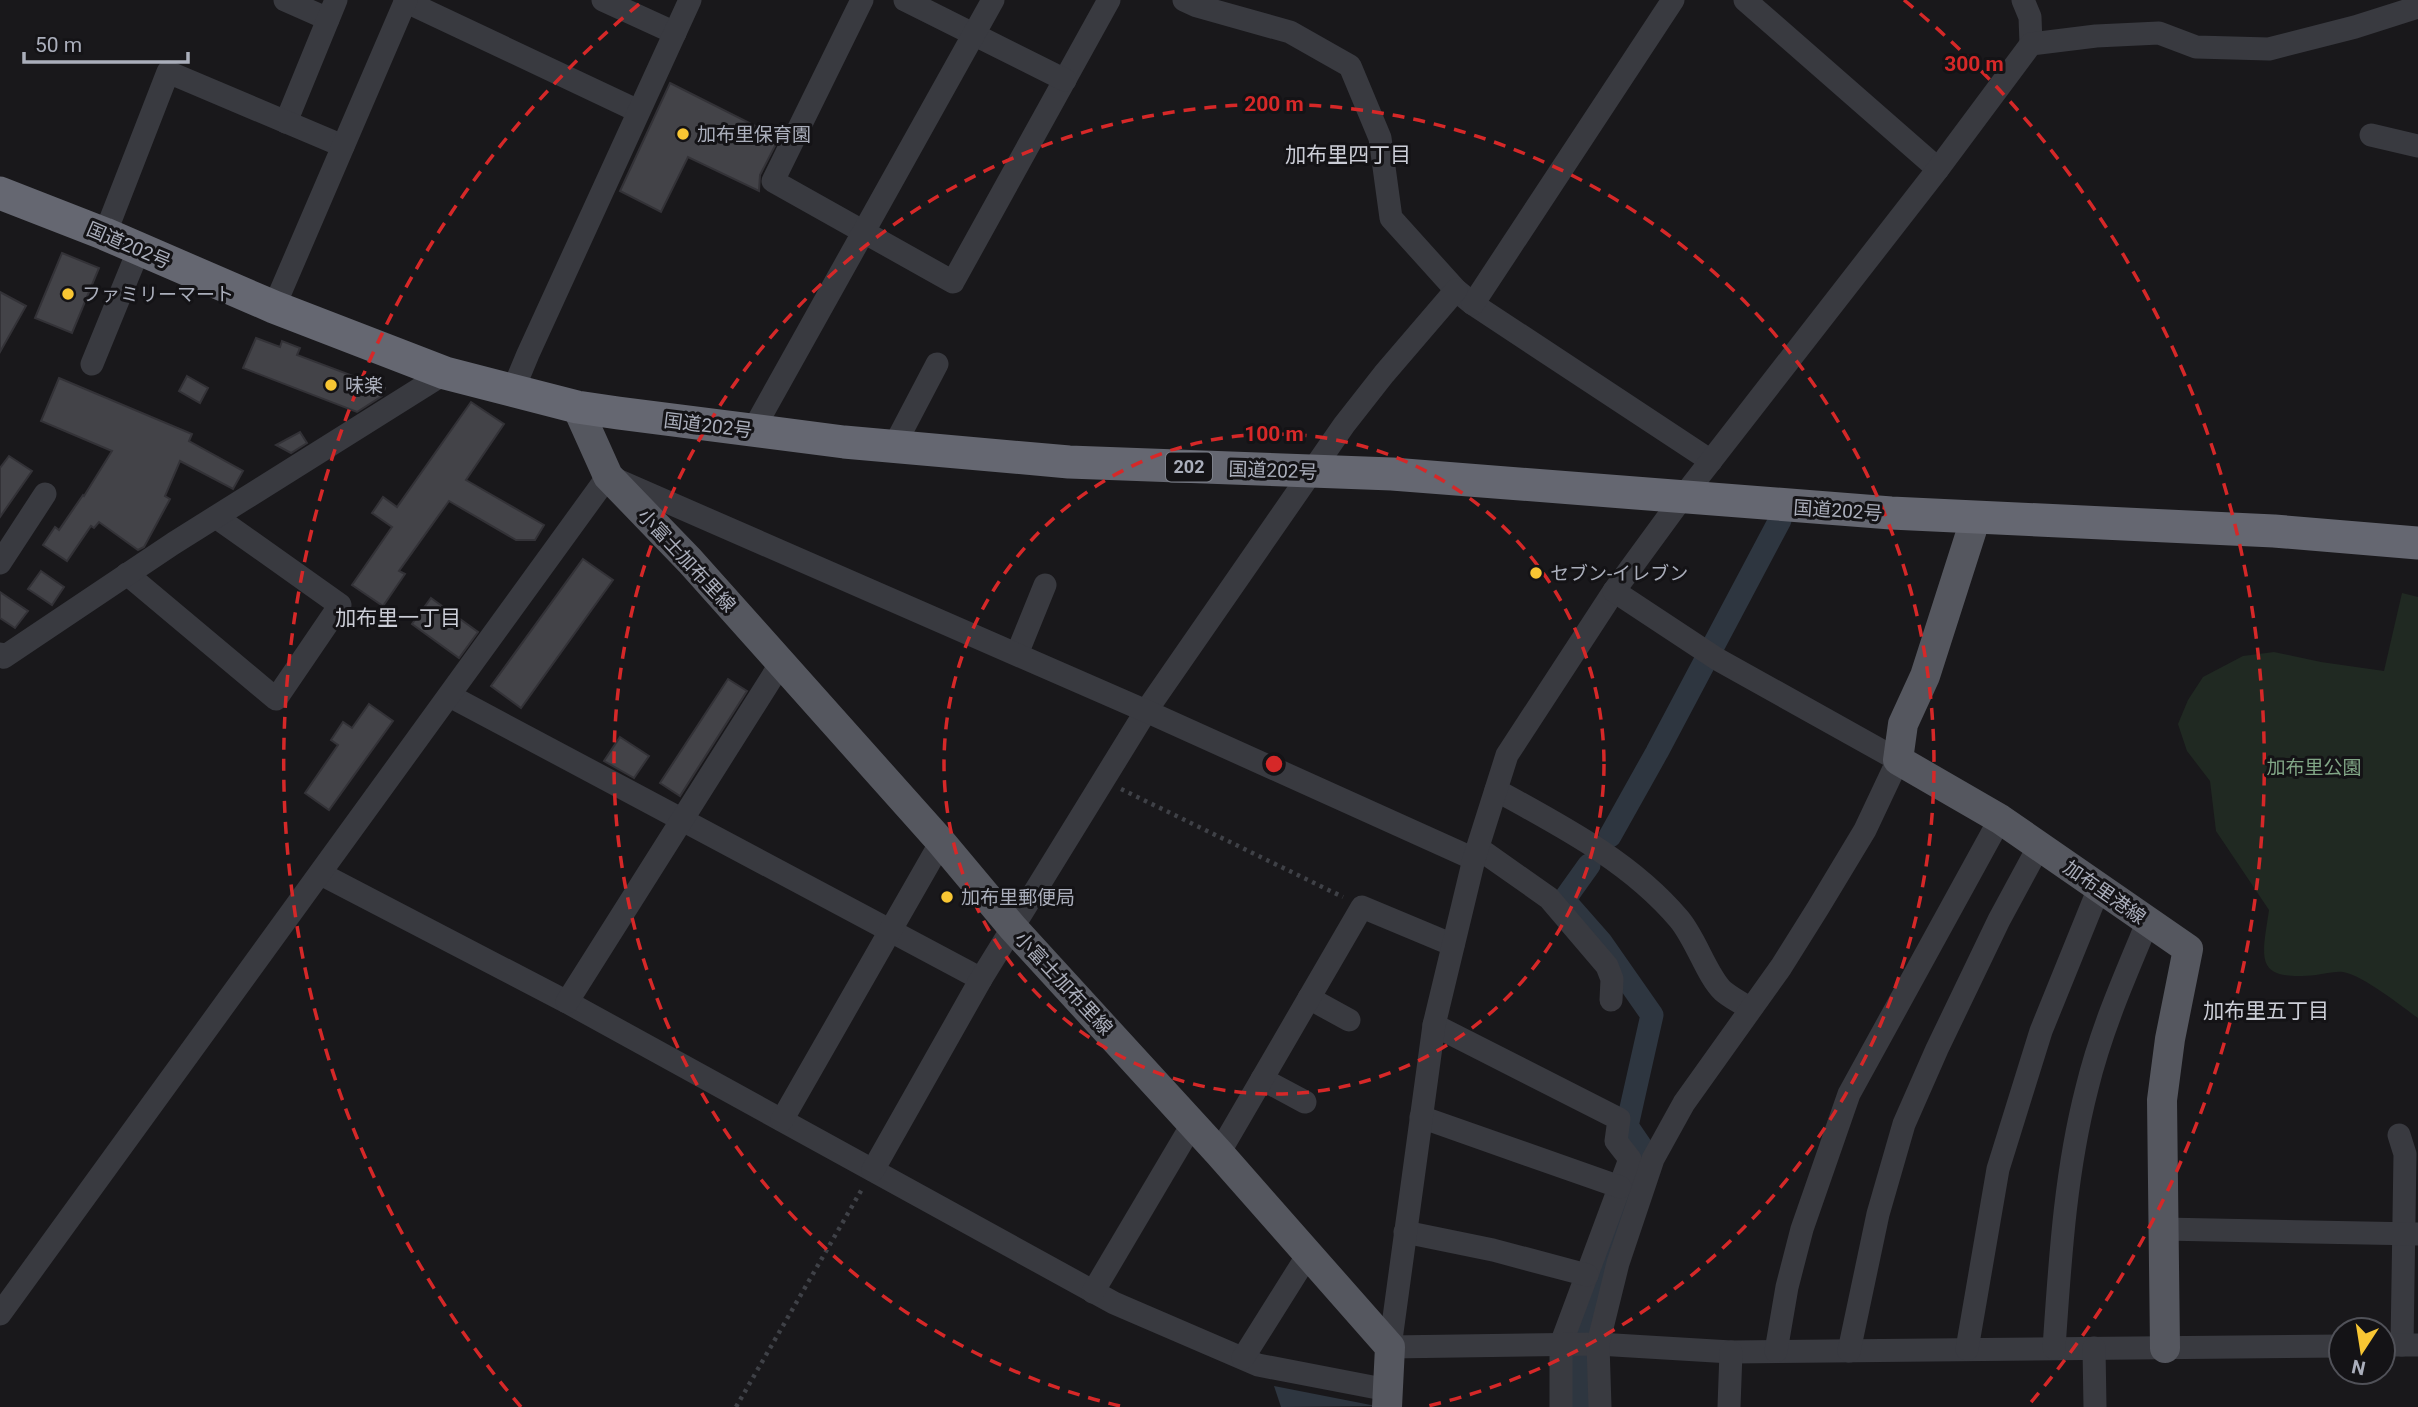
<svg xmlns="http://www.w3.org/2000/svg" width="2418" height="1407" viewBox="0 0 2418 1407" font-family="Roboto,'Noto Sans JP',sans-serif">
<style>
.green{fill:#202922}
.water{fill:#2e3640}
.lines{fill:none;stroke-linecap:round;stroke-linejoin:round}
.canal{stroke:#2e3640;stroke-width:23}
.building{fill:#434348;stroke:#333237;stroke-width:2}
.path{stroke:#3f4147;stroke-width:4.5;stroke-dasharray:3.5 5;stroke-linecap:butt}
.minor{stroke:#393a40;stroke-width:23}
.major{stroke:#55575f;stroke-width:30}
.highway{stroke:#656771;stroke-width:33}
.ring{fill:none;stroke:#d62828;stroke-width:3.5;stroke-dasharray:12 9}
.poi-dot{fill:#f8c633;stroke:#141316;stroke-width:2.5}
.labels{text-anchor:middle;stroke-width:6;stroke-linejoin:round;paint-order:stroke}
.shield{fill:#141316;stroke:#7d808a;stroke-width:2}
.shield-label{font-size:18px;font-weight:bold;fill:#aaaebb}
.poi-label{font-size:19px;fill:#aaaebb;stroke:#141316;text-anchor:start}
.street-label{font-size:19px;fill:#aaaebb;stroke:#141316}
.park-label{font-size:19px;fill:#81a686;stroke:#141316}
.neighbourhood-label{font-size:21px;fill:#ccced7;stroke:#141316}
.centre{fill:#d62828;stroke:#141316;stroke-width:3.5}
.ring-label{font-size:21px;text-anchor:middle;font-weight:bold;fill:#d62828;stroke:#141316;stroke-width:6;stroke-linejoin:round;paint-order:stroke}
</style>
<rect width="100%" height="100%" fill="#19181b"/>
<path class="green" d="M2402,593L2418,597V1018C2400,1005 2364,976 2343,972C2335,971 2324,974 2316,975C2253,981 2262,959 2269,910L2216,831L2210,781L2187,751L2178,724L2188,700L2203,677L2243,656L2274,652L2321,662L2384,671Z"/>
<polygon class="water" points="1274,1386 1376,1406 1281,1407"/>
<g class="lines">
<g class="canal">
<polyline points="1610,836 1657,752 1780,520"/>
<polyline points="1583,1407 1581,1329 1644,1151 1627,1126 1652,1015 1601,942 1564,900 1589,865"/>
</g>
</g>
<g class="building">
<polygon points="670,83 779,138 760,175 759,191 688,157 661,212 620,191"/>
<polygon points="62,253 99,268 72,333 35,318"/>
<polygon points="0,292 26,306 0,352"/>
<polygon points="256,338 280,347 282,341 300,348 297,355 385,388 382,396 357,412 243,368"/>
<polygon points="187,376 208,388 200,403 179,391"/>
<polygon points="59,378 192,434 189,441 243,471 233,489 180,461 165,496 170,499 144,547 138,550 99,522 94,528 91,526 67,561 43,545 55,527 59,530 83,495 84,496 112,451 41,421"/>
<polygon points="471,402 504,424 466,480 544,525 535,540 516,540 449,501 399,571 405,574 383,606 352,585 392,527 372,513 383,497 397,507"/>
<polygon points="300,432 307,443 291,453 276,445"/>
<polygon points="9,456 32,471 0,517 0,468"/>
<polygon points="583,559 613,580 521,708 491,686"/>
<polygon points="41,571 64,587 52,605 28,589"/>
<polygon points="0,592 28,611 15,628 0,618"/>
<polygon points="431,598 478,632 459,658 412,624"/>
<polygon points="728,679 747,691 680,796 660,783"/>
<polygon points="369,704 393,721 329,810 305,793 338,745 331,740 343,722 352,728"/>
<polygon points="620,737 649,756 634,778 604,761"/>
</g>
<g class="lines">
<g class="path">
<polyline points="1121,789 1343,897"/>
<polyline points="736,1407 862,1189"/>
</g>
<g class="minor">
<polyline points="285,0 328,19"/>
<polyline points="603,0 675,33"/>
<polyline points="862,0 773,181 953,282 1109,0"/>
<polyline points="905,0 1065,80"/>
<polyline points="1184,0 1197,6 1290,32 1350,66 1380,138 1391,218 1456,290 1473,304 1711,461"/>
<polyline points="1745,0 1938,169"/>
<polyline points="2023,0 2030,17 2031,44"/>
<polyline points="405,1 638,111"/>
<polyline points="286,122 336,0"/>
<polyline points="2371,135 2418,146"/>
<polyline points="105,234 168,72 343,146"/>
<polyline points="1473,304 1673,0"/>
<polyline points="274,307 406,0"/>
<polyline points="92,364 139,249"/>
<polyline points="513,390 528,354 690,0"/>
<polyline points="753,430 993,0"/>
<polyline points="894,446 937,364"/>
<polyline points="0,563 45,494"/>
<polyline points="127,574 276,699 340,605 216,517"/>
<polyline points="0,654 4,657 174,543 445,373"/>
<polyline points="1017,654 1045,585"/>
<polyline points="450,696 981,979"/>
<path d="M1496,790C1561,826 1630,861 1679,919C1696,939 1707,976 1723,991C1731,998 1742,1003 1750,1009"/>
<polyline points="1478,848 1549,898 1607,966 1612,979 1611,1000"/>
<polyline points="321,874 567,1002 1114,1303 1258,1365 1388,1390"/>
<polyline points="1309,998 1349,1020"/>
<polyline points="567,1002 781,663"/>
<polyline points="1434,1025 1619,1119 1616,1141 1630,1159 1561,1344 1561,1407"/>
<polyline points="1262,1079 1305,1102"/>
<polyline points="1421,1117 1620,1187"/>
<polyline points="782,1120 941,842"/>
<polyline points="2399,1135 2405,1154 2402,1345"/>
<polyline points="1219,1153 1362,907 1453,945"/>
<polyline points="873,1170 981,979 1146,711 1344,425 1384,374 1456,290"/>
<polyline points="2163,1229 2418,1234"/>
<polyline points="1405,1232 1493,1250 1587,1275"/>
<polyline points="1093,1292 1193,1123"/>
<polyline points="0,1314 608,476 1146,711 1474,859"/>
<polyline points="2383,1345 2418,1345"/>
<polyline points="2341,1346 1731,1352 1598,1344 1390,1347 1434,1025 1474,859 1507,755 1614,591 1682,498 1938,169 2031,44 2096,36 2159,33 2196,47 2269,49 2355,27 2418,7"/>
<path d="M2054,1348C2060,1261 2065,1173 2087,1088C2101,1030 2125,976 2148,921"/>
<polyline points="2094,1348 2095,1407"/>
<polyline points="1967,1349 1998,1169 2041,1031 2099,888"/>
<polyline points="1776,1351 1787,1287 1802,1229 1849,1094 2000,819"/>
<polyline points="1849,1351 1878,1214 1904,1124 1937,1049 1999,920 2039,846"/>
<polyline points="1243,1358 1309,1253"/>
<polyline points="1600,1407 1598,1344 1618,1263 1653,1159 1684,1103 1781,967 1818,908 1865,830 1898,760 1717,659 1614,591"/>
<polyline points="1729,1407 1731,1352"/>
</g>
<g class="major">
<polyline points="577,407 608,476 690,561 941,842 1013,928 1219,1153 1390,1347 1387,1407"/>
<polyline points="1976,517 1925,676 1903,724 1898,760 2000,819 2188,949 2170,1039 2162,1100 2165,1348"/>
</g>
<polyline class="highway" points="0,193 105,234 274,307 445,373 577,407 618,413 844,442 1069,462 1392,474 1891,513 2274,531 2418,543"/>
</g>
<g class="ring">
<circle cx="1274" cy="764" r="330"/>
<path d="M1120 1406A660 660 0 1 1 1428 1406"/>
<path d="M521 1407A990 990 0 0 1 644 0M1904 0A990 990 0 0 1 2027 1407"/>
</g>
<g class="poi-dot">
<circle cx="683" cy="134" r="7"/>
<circle cx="68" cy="294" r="7"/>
<circle cx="331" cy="385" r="7"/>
<circle cx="1536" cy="573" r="7"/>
<circle cx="947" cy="897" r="7"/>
</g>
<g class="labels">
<rect class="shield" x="1166" y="452.5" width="46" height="29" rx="5"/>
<g class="shield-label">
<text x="1189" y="473">202</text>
</g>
<g class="poi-label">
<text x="697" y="141">加布里保育園</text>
<text x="82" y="301">ファミリーマート</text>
<text x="345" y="392">味楽</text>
<text x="1550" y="580">セブン-イレブン</text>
<text x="961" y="904">加布里郵便局</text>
</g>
<g class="street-label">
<text transform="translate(129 245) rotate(23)" y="7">国道202号</text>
<text transform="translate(708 425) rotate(7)" y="7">国道202号</text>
<text transform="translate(1273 470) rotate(2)" y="7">国道202号</text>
<text transform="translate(1838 510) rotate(4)" y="7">国道202号</text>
<text transform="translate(687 560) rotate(47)" y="7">小富士加布里線</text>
<text transform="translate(2105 892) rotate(35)" y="7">加布里港線</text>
<text transform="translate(1064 983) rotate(47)" y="7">小富士加布里線</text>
</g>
<g class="park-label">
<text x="2314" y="774">加布里公園</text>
</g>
<g class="neighbourhood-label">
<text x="1348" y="162">加布里四丁目</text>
<text x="398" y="625">加布里一丁目</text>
<text x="2266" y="1018">加布里五丁目</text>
</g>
</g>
<circle cx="1274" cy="764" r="10" class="centre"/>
<g class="ring-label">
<text x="1974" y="71">300 m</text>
<text x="1274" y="111">200 m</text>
<text x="1274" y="441">100 m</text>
</g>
<g transform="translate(2362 1351) rotate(192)"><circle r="33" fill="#141316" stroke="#505158" stroke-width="2"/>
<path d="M0-5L12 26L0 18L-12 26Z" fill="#f8c633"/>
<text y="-10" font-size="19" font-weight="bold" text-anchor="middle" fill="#aaaebb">N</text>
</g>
<path d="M24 52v10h164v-10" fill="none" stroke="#aaaebb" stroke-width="3.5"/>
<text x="35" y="52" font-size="21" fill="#aaaebb" stroke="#141316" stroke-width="5" paint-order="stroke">50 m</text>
</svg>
